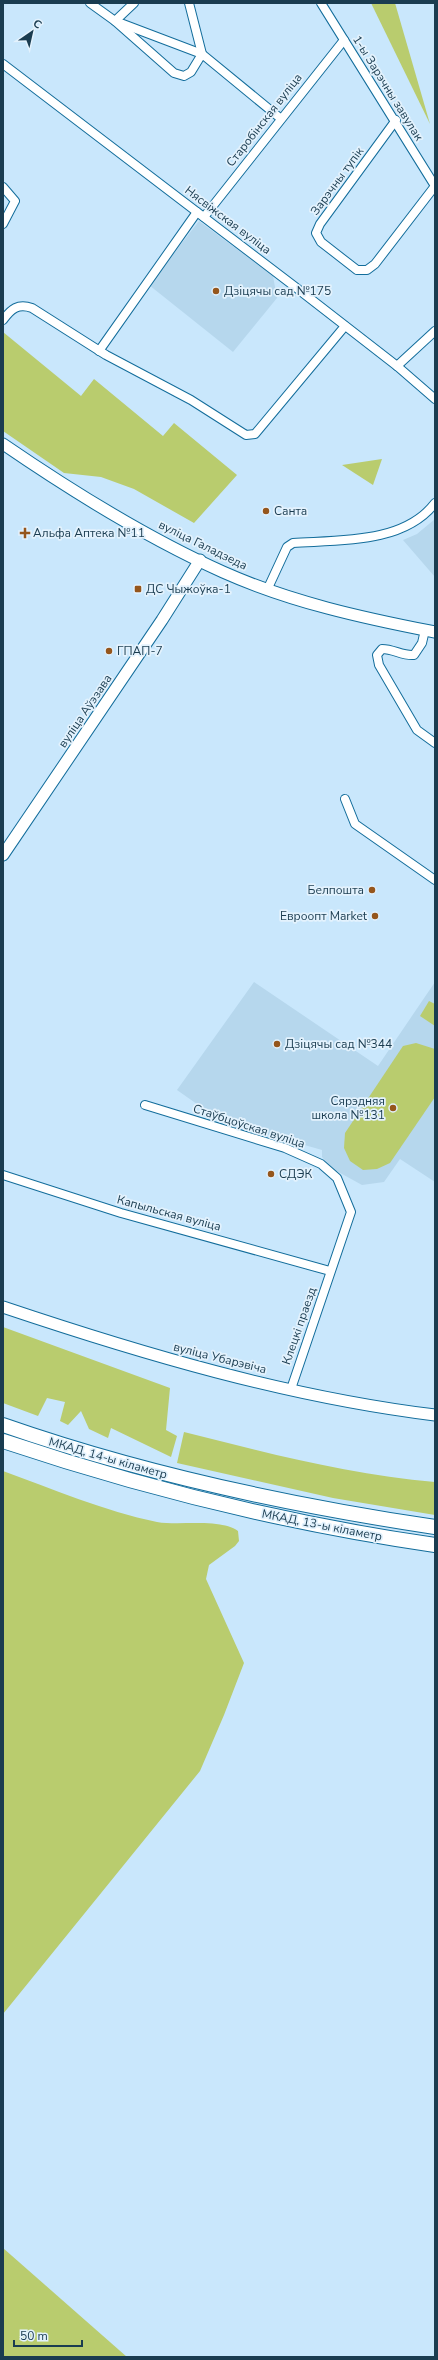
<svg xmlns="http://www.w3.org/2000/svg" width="438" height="2360" viewBox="0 0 438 2360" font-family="'Nunito Sans',sans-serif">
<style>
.built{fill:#b6d7ed}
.green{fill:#b9cc6e}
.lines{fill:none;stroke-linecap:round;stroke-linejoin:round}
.street-casing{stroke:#136d9b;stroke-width:10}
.secondary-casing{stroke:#136d9b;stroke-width:13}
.highway-casing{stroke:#136d9b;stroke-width:16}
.street{stroke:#fff;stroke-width:8}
.secondary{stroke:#fff;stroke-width:11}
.highway{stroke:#fff;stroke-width:14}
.poi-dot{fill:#95561c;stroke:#e3f2fd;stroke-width:1.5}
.labels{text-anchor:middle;stroke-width:3.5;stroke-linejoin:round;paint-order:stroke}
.street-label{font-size:12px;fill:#1a3c50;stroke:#e3f2fd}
.poi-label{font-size:12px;fill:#1a3c50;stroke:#e3f2fd;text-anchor:start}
</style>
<rect width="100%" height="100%" fill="#c9e7fc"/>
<g class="built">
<polygon points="199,221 273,276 277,298 233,352 149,285"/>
<polygon points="435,519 435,577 403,540 417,534"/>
<polygon points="254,982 378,1066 435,982 435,1182 400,1159 384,1182 362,1185 333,1169 322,1157 322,1150 221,1121 177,1090"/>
</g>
<g class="green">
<polygon points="371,3 395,3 430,124"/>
<polygon points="3,332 81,396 94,379 163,436 174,423 237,475 194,523 134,489 101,477 64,473 3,431"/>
<polygon points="382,459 373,485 342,465"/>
<polygon points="429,1001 435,1004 435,1026 420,1016"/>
<polygon points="416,1043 435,1049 435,1097 390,1163 377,1169 363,1170 350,1161 344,1148 345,1133 403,1046"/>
<polygon points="3,1327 170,1388 166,1430 177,1436 171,1457 111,1428 108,1438 89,1429 81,1411 68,1425 60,1421 65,1402 47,1398 38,1416 3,1403"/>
<path d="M184,1432C267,1453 350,1475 435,1482V1515L333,1498L177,1463Z"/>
<path d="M3,1471C53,1489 104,1511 157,1522C179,1526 220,1518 238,1531L239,1541L235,1546L209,1565L206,1579L244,1663L224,1715L200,1771L3,2014Z"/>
<polygon points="3,2248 127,2357 3,2357"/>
</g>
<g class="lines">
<defs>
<g id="street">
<polyline points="90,3 115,21 202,54 280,118"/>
<polyline points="134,3 115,21 174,73 184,76 191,72 202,54 189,3"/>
<polyline points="321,3 435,186"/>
<polyline points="3,64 294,286 397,366 435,399"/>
<polyline points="396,120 320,224 316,233 321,242 357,270 367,270 375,264 435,186"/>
<polyline points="3,187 15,201 3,224"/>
<polyline points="204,217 344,40"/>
<path d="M3,320C11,309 18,303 32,308L106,355L191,400L246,435L255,434L345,326"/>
<polyline points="99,351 197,212"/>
<polyline points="397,366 435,331"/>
<path d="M268,588L287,547L293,543C338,540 404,544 435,503"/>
<path d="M425,630L422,643L414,655C402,656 394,649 382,649L377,655L379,665L417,730L435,743"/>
<polyline points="345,799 355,824 435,880"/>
<polyline points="145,1105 285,1148 321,1164 337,1178 351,1212 291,1389"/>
<polyline points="3,1175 121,1213 330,1271"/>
</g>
<g id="secondary">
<path d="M3,444C73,492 145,537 223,572C290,602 363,618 435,632"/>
<polyline points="3,855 162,620 200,560"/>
<path d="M3,1307C143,1354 288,1397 435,1415"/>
</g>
<g id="highway">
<path d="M3,1425C143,1474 288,1505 435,1527"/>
<path d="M3,1441C143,1488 289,1524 435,1545"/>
</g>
</defs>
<use href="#street" class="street-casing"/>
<use href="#secondary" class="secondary-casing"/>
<use href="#highway" class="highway-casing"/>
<use href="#street" class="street"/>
<use href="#secondary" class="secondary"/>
<use href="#highway" class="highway"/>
</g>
<g class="poi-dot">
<circle cx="216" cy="291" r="4"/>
<circle cx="266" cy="511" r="4"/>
<path d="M23 527h4v4h4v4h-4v4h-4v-4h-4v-4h4z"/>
<rect x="134" y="585" width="8" height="8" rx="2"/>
<circle cx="109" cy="651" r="4"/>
<circle cx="372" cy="890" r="4"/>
<circle cx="375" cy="916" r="4"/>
<circle cx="277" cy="1044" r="4"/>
<circle cx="393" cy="1108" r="4"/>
<circle cx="271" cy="1174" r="4"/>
</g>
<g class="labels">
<g class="street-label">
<text transform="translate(388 88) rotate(58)" y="4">1-ы Зарэчны завулак</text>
<text transform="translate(264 120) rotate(-52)" y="4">Старобінская вуліца</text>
<text transform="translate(337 181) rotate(-54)" y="4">Зарэчны тупік</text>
<text transform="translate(228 220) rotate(37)" y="4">Нясвіжская вуліца</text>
<text transform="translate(203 545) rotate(26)" y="4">вуліца Галадзеда</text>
<text transform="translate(85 711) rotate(-56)" y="4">вуліца Аўэзава</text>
<text transform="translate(249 1126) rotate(18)" y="4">Стаўбцоўская вуліца</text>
<text transform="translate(169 1213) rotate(15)" y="4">Капыльская вуліца</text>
<text transform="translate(299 1326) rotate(-71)" y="4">Клецкі праезд</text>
<text transform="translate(220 1358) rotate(14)" y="4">вуліца Убарэвіча</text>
<text transform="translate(108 1458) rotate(16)" y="4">МКАД, 14-ы кіламетр</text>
<text transform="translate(322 1525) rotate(11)" y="4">МКАД, 13-ы кіламетр</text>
</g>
<g class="poi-label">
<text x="224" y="295">Дзіцячы сад №175</text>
<text x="274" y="515">Санта</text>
<text x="33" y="537">Альфа Аптека №11</text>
<text x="146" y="593">ДС Чыжоўка-1</text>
<text x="117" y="655">ГПАП-7</text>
<text x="364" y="894" text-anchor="end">Белпошта</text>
<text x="367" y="920" text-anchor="end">Евроопт Market</text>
<text x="285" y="1048">Дзіцячы сад №344</text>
<text x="385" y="1105" text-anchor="end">Сярэдняя<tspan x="385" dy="14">школа №131</tspan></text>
<text x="279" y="1178">СДЭК</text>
</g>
</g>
<rect width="438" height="2360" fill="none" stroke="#1a3c50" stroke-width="8"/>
<g transform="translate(32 32) rotate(34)" stroke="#e3f2fd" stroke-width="3" paint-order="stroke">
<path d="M0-3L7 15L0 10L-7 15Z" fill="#1a3c50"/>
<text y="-6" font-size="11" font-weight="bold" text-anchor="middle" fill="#1a3c50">С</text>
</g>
<path d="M14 2340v6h68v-6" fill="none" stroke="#1a3c50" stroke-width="2"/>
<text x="20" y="2340" font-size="12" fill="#1a3c50" stroke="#e3f2fd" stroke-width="3" paint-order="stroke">50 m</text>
</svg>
